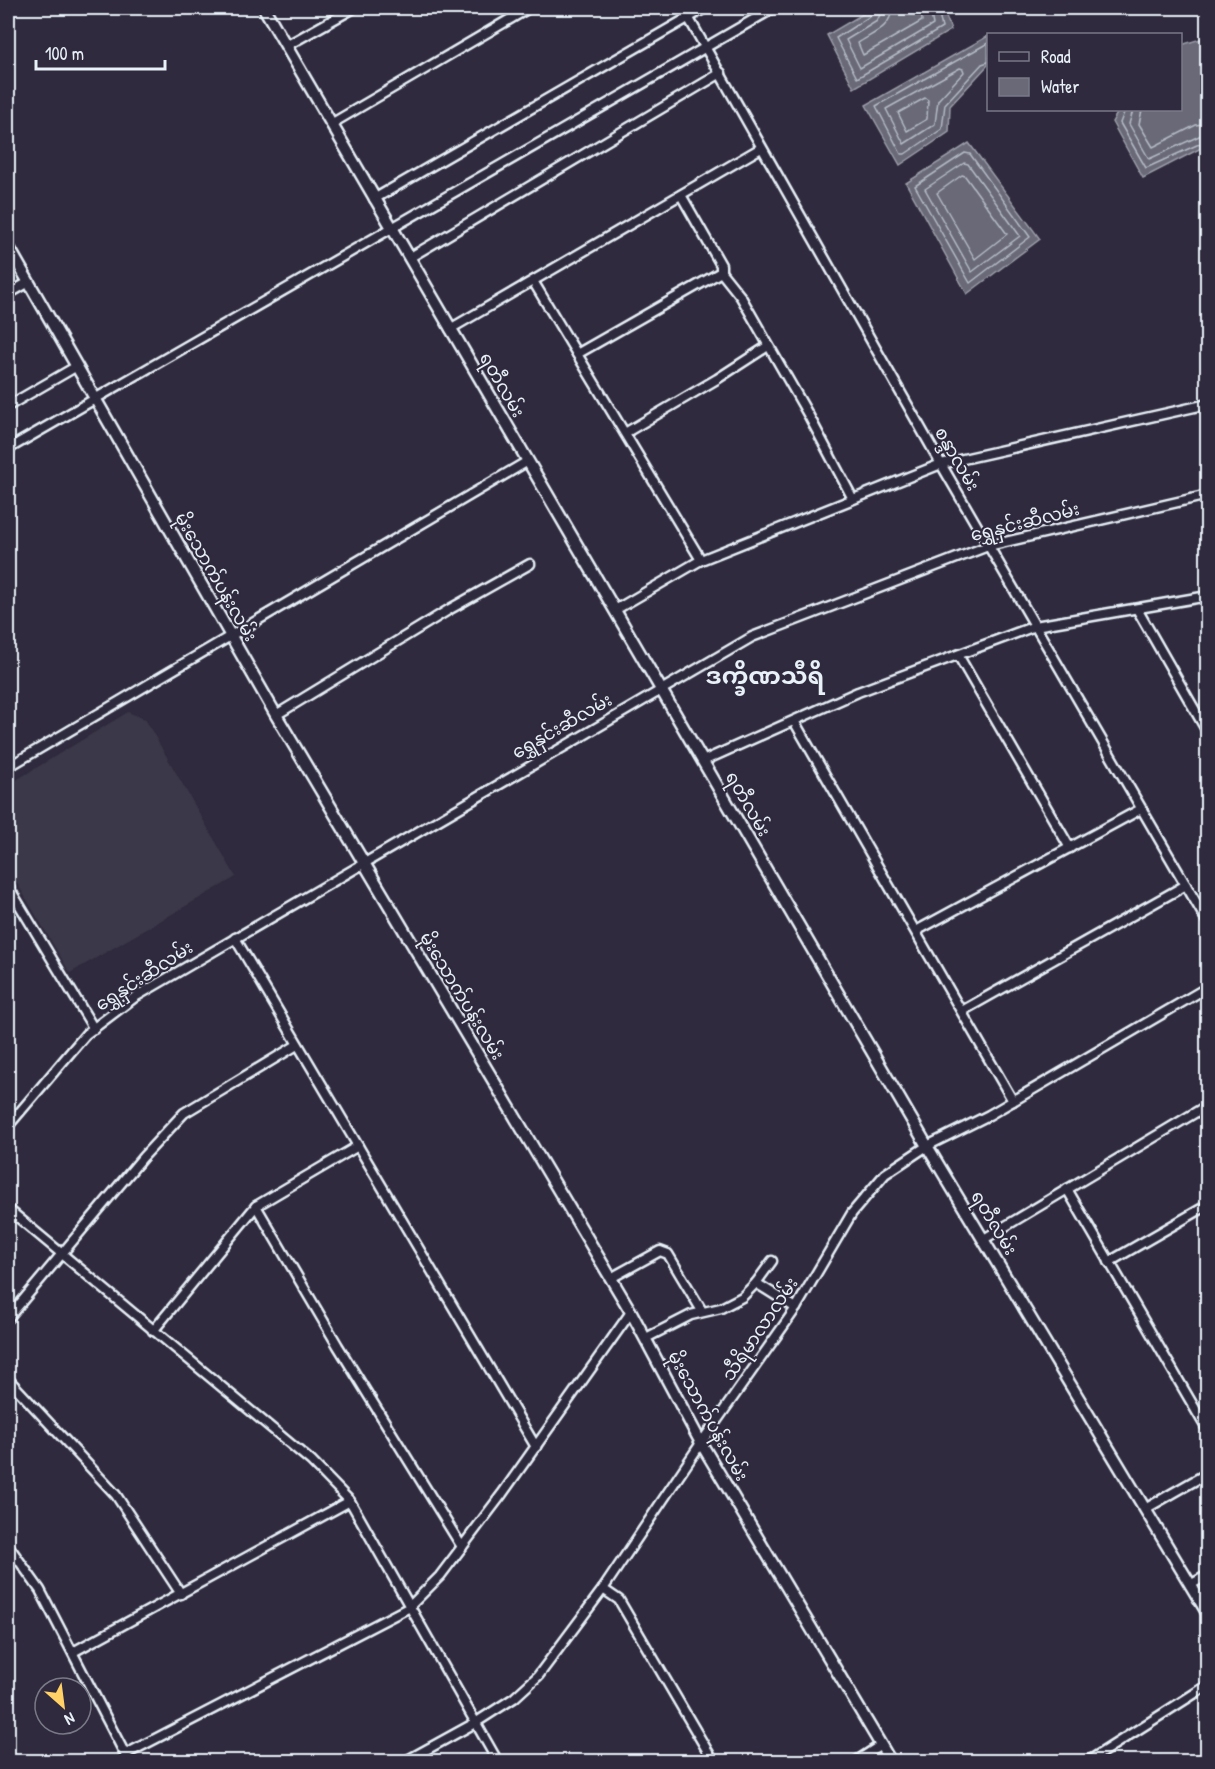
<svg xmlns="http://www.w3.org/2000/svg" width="1215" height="1769" viewBox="0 0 1215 1769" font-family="'Patrick Hand','Noto Sans Myanmar',sans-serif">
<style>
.built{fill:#3b3749}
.water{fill:#696978;stroke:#9c9fab;stroke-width:1.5}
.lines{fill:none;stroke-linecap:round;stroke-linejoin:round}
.shore{stroke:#b5bbc5;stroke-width:1.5}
.minor-casing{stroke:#e8f1f8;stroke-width:13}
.tertiary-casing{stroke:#e8f1f8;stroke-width:15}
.minor{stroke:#2f2a3d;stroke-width:8}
.tertiary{stroke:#2f2a3d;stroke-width:10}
.labels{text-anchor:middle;stroke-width:4.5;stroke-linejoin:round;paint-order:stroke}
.street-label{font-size:18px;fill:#e8f1f8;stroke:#2f2a3d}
.district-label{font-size:24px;font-weight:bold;fill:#e8f1f8;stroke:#2f2a3d}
</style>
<rect width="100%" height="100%" fill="#2f2a3d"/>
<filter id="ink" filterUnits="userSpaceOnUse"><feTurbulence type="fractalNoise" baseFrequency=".0167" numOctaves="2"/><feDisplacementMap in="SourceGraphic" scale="12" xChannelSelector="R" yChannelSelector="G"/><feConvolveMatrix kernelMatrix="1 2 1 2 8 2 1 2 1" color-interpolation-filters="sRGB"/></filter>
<g filter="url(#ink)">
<polygon class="built" points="128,712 145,719 236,877 70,973 8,868 8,785"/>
<g class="water">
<polygon points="873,8 943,8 951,30 854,88 827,35"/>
<polygon points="988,36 988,65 950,106 949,132 900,165 866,105"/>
<polygon points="1207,37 1207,145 1143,178 1112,122 1119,110 1180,110 1181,45"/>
<polygon points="969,143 1040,239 967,294 906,183"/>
</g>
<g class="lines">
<g class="shore">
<polyline points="875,8 872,15 836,38 857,78 942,28 938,8"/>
<polyline points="883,8 877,21 846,40 860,68 933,25 930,8"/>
<path d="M892,8C891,28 873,33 858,43L863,55L922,21L921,8"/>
<polyline points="988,43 876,106 901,154 905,154 942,129 945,104 982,64 988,62"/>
<polygon points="960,68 963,69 964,72 938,100 935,124 904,144 886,109"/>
<polygon points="925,98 928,100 927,119 907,131 898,113"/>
<polyline points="1125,110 1120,123 1146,168 1208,140"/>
<polyline points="1133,110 1129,124 1149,159 1208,132"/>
<polyline points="1142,110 1139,124 1153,147 1196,125 1208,123"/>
<polygon points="965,153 970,154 1030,237 970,283 915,186"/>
<polygon points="964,163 968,164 1020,236 972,272 925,189"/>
<polygon points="962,175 965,176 1007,234 975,259 937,193"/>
</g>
<defs>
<g id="minor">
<polyline points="683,8 941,464 1208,923"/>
<polyline points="286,46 354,8"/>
<polyline points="331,124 529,8"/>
<polyline points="374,199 705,8"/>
<polyline points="409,258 721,73"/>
<polyline points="721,272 741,297 809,416 853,499"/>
<polyline points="533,281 701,560"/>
<polyline points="8,294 29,282"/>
<polyline points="450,329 761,148"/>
<polyline points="577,354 721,272 721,265 681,195"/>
<polyline points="8,406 77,366"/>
<polyline points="625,433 717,379 768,346"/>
<polyline points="8,449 774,8"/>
<polyline points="1137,609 1208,733"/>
<polyline points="615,610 701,560 941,464 1208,404"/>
<polyline points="958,655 1070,848"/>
<polyline points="276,715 450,609 530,564"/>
<polyline points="794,721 1013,1101"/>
<polyline points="703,761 858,692 1035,626 1208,596"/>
<polyline points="8,767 528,461"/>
<polyline points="8,886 94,1029"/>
<polyline points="916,931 1141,809"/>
<polyline points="235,938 358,1146"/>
<polyline points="962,1011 1186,885"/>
<polyline points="8,1126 86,1034 135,997 752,637 988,546 1208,495"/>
<polyline points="1067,1189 1208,1431"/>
<polyline points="256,1206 338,1346 462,1547"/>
<polyline points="8,1209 311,1461 350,1501 498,1762"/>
<polyline points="984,1239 1208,1105"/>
<polyline points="1109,1262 1208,1205"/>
<polyline points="611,1278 660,1251 668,1254 702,1311"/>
<polyline points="756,1283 796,1308"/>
<polyline points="8,1318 143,1157 184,1113 297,1045"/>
<polyline points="153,1331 256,1206 358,1146 536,1447"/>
<polyline points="646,1338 691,1315 721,1308 742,1297 756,1283 772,1261"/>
<polyline points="8,1379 116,1495 181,1594"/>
<polyline points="1145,1509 1208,1473"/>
<polyline points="8,1545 40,1590 129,1762"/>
<polyline points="1190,1585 1208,1575"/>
<polyline points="603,1589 619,1600 714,1762"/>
<polyline points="73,1652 350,1501"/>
<polyline points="126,1754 408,1608 440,1576 502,1494 631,1312"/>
<polyline points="404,1762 475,1723 514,1698 538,1676 603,1589 701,1443 796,1308 852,1213 885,1174 927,1146 989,1115 1208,987"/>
<polyline points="855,1762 881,1745"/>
<polyline points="1087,1762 1208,1685"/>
</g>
<g id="tertiary">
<polyline points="264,8 927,1146 1208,1614"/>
<polyline points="8,246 276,715 631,1312 701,1443 891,1762"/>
</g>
</defs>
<use href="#minor" class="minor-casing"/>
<use href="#tertiary" class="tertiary-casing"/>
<use href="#minor" class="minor"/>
<use href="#tertiary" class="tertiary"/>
</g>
</g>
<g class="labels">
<g class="street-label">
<text transform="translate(502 385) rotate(60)" y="6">ရတီလမ်း</text>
<text transform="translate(957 459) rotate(60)" y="6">စန္ဒာလမ်း</text>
<text transform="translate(1025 522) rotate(-14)" y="6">ရွှေနှင်းဆီလမ်း</text>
<text transform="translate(216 577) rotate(60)" y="6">မိုးသောက်ပန်းလမ်း</text>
<text transform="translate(562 726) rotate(-30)" y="6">ရွှေနှင်းဆီလမ်း</text>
<text transform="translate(748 804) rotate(60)" y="6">ရတီလမ်း</text>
<text transform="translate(144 976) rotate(-33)" y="6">ရွှေနှင်းဆီလမ်း</text>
<text transform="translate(462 996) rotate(59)" y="6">မိုးသောက်ပန်းလမ်း</text>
<text transform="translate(994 1223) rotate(59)" y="6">ရတီလမ်း</text>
<text transform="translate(760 1329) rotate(-56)" y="6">သီရိမာလာလမ်း</text>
<text transform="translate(708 1416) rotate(61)" y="6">မိုးသောက်ပန်းလမ်း</text>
</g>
<g class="district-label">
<text x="765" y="684">ဒက္ခိဏသီရိ</text>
</g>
</g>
<rect width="1215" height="1769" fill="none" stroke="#2f2a3d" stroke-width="30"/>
<rect x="15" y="15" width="1185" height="1739" fill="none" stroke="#e8f1f8" stroke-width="2" filter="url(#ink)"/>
<rect x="987" y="33" width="195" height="78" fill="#2f2a3d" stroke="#797a88" stroke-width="1.5"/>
<rect x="999" y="52" width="30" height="9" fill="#2f2a3d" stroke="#797a88" stroke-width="1.5"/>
<text x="1041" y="63" font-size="18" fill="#e8f1f8">Road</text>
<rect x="999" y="78" width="30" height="18" fill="#696978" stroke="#797a88" stroke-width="1.5"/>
<text x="1041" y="93" font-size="18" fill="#e8f1f8">Water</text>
<g transform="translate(63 1706) rotate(152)"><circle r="28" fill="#2f2a3d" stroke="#797a88" stroke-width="1.5"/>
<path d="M0-4.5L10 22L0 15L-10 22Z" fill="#ffd166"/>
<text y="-9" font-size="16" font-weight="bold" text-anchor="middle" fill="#e8f1f8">N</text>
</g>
<path d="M36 60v9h129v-9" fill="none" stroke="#e8f1f8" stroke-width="3"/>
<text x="45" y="60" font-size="18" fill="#e8f1f8" stroke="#2f2a3d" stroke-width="4.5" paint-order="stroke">100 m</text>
</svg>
